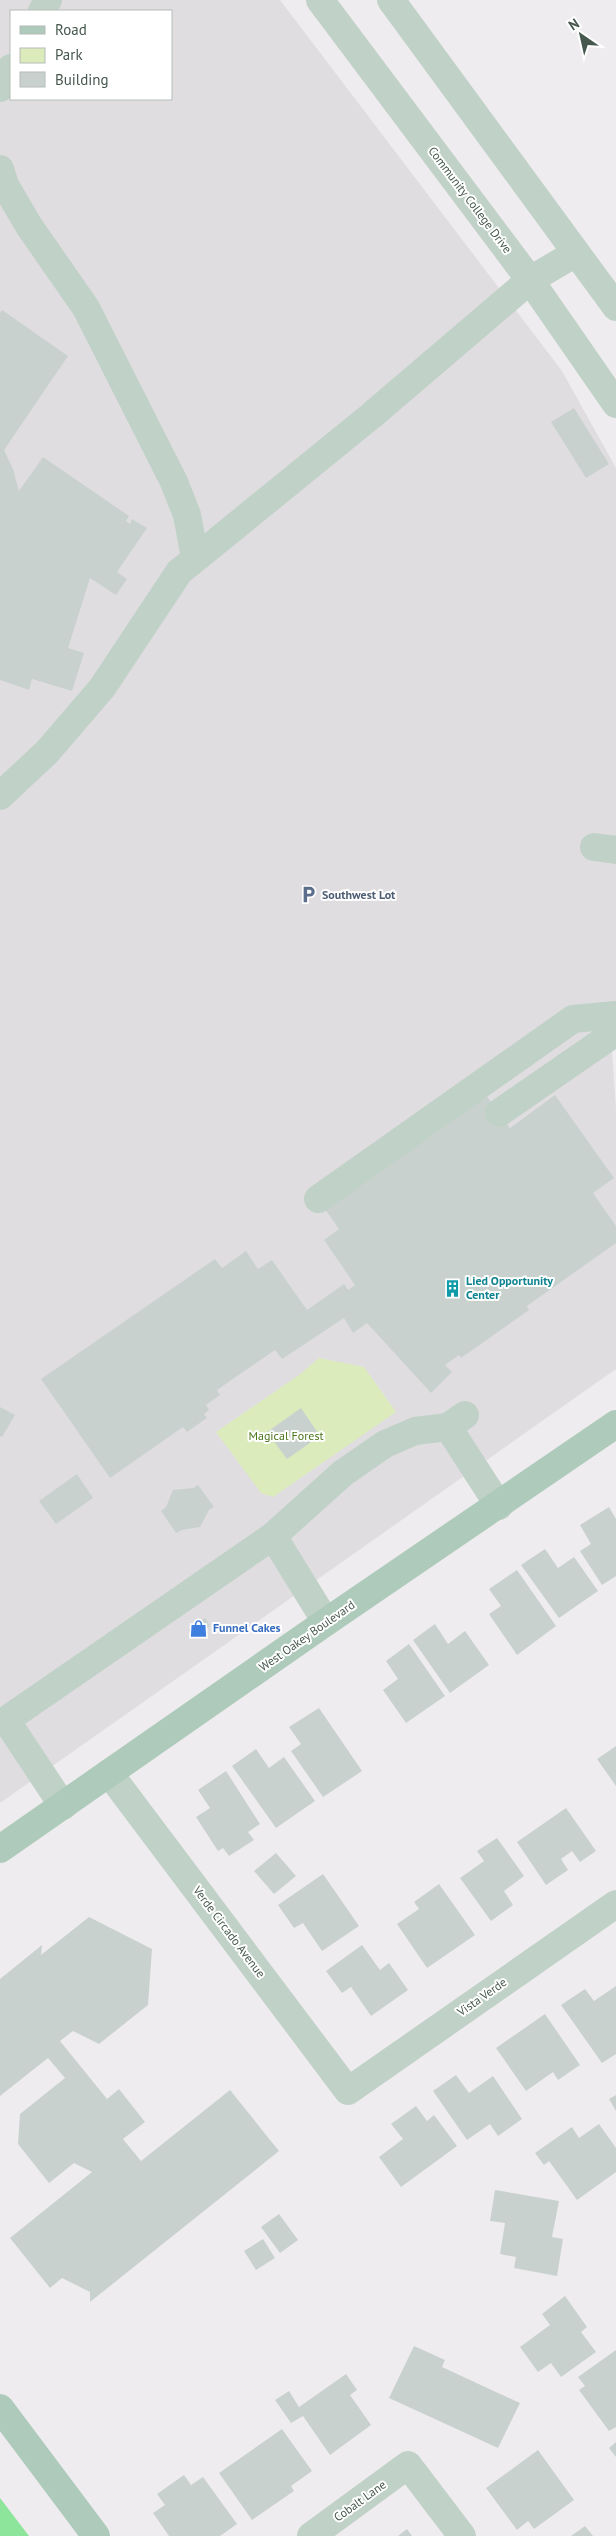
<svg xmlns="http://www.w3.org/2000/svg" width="616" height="2536" viewBox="0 0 616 2536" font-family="'PT Sans',sans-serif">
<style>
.education{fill:#e0dde1;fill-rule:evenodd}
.green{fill:#dbebbc}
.water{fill:#8ce59b}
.building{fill:#c9d1cf}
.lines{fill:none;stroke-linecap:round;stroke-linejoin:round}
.minor{stroke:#c0d1c7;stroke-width:28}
.major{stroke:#adcaba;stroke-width:28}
.labels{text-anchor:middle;stroke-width:4;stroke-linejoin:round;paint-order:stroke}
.street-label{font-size:12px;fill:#46584e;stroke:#fff}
.service-label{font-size:12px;font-weight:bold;fill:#4e5e75;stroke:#fff;text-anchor:start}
.culture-label{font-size:12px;font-weight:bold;fill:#0d838f;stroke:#fff;text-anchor:start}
.park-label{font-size:12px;fill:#4c741c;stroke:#fff}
.shop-label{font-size:12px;font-weight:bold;fill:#366cbe;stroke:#fff;text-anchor:start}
</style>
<rect width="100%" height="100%" fill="#efecef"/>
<path class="education" d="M0,0H280L562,371L616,468V1015L611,1035L616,1109V1369L0,1803ZM11,11H171V99H11Z"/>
<polygon class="green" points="319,1358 364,1367 396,1412 273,1497 261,1493 216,1432 299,1375"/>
<polygon class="water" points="0,2498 29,2536 0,2536"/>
<g class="building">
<polygon points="2,310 68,356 4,450 13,469 19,491 43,457 129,516 126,521 130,524 132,519 147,528 117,572 127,579 116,595 90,578 68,648 84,653 72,691 32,679 29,690 0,680 0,313"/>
<polygon points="574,408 609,464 586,478 551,422"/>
<polygon points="486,1095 510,1128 555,1095 614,1178 593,1193 616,1226 616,1243 527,1306 529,1310 461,1358 459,1355 445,1365 452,1372 431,1393 367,1323 353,1333 344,1318 282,1359 275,1350 217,1390 220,1395 206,1405 209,1410 204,1414 207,1418 187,1432 183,1427 110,1478 41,1379 215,1259 222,1268 246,1251 258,1269 272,1260 307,1310 344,1284 348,1290 355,1285 324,1240 339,1229 325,1209"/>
<polygon points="0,1407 15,1415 2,1437 0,1436"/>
<polygon points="301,1408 320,1436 287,1459 267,1432"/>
<polygon points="77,1474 93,1498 56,1524 39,1501"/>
<polygon points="198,1485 214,1507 209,1510 200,1527 182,1530 176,1533 161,1511 166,1507 173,1490 193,1488"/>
<polygon points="609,1507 616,1519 616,1576 602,1585 580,1551 591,1544 580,1525"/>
<polygon points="545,1549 558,1568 574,1557 598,1591 559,1618 521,1565"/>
<polygon points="517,1570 556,1626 517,1655 489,1614 501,1606 489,1589"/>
<polygon points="205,1618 210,1626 193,1637 188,1630"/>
<polygon points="435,1624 448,1644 465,1631 489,1665 450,1693 413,1640"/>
<polygon points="409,1644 445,1696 406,1723 383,1690 398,1679 386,1661"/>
<polygon points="319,1708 362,1771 323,1797 291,1751 301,1744 289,1727"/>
<polygon points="616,1746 616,1786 597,1759"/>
<polygon points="256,1749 269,1768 284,1757 315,1801 276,1828 232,1766"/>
<polygon points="226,1771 260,1824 248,1832 254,1840 229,1856 223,1848 218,1851 196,1817 210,1808 198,1790"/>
<polygon points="566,1808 596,1851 580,1862 572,1851 561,1859 568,1870 546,1885 517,1842"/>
<polygon points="497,1838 524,1876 504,1891 513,1905 491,1921 460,1878 484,1861 477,1851"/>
<polygon points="276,1853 296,1876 274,1894 254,1871"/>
<polygon points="323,1874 359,1926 322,1951 303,1923 294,1928 278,1905"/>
<polygon points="439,1884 475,1935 427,1968 397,1924 419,1909 414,1902"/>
<polygon points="89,1917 152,1949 148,2005 99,2044 73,2031 60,2041 107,2099 119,2089 145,2122 123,2139 141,2161 230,2090 279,2151 90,2302 90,2292 62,2278 50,2288 10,2238 92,2172 74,2163 49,2183 18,2144 20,2114 65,2078 48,2058 0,2096 0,1979 42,1945 41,1955"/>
<polygon points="362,1945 380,1970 389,1963 408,1990 371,2016 351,1987 342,1993 326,1971"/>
<polygon points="616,1986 616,2054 602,2063 561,2005 585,1989 594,2001"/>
<polygon points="545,2014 580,2065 558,2080 553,2072 526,2091 496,2048"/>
<polygon points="456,2075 469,2093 493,2076 522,2119 498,2136 490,2124 467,2140 433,2091"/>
<polygon points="616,2095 616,2111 609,2099"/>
<polygon points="416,2106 427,2121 434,2115 457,2146 401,2187 379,2157 403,2139 391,2124"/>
<polygon points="599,2124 616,2148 616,2172 577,2200 549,2161 544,2165 535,2153 572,2127 579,2138"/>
<polygon points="495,2190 559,2201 552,2237 563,2239 557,2276 514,2268 516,2257 500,2254 505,2223 490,2221"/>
<polygon points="279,2214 298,2240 280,2253 261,2227"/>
<polygon points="263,2239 275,2258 256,2270 244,2251"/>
<polygon points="565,2296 587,2327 581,2332 596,2352 561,2377 551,2363 538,2372 520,2347 550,2325 542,2314"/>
<polygon points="414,2346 445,2360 442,2367 520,2403 498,2448 389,2398"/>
<polygon points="616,2350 616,2427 609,2431 579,2390 585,2386 578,2377"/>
<polygon points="346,2374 357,2390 350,2395 371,2425 330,2455 303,2416 291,2423 275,2400 289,2391 299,2407"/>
<polygon points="282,2429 312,2471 291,2486 294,2491 252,2520 219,2473"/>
<polygon points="616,2442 616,2457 609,2448"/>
<polygon points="538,2450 574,2500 534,2529 528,2521 517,2530 486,2488"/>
<polygon points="184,2475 191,2485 203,2477 237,2524 220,2536 169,2536 153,2513 165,2505 157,2494"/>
<polygon points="585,2526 593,2536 571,2536"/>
<polygon points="407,2529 412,2536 398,2536"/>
</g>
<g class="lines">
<g class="minor">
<polyline points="320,0 530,280 616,404"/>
<polyline points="391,0 616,307"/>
<polyline points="42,11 48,0"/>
<polyline points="0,88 11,68"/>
<polyline points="0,169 5,185 29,226 86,308 174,482 187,515 195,558"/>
<polyline points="0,796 47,752 102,688 179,572 372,415 530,280 576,253"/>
<polyline points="594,847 616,850"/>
<polyline points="499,1113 616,1032"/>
<polyline points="318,1199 573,1019 616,1015"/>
<polyline points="465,1415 448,1427 499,1506"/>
<polyline points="273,1536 326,1622"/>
<polyline points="109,1773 348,2091 616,1904"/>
<polyline points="63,1806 6,1720 273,1536 343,1473 385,1444 415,1431 448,1427"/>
<polyline points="311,2536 408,2465 462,2536"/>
</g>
<g class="major">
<polyline points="0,1849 326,1622 616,1424"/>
<polyline points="0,2408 96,2536"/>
</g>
</g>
<defs>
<symbol id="parking-bare" viewBox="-9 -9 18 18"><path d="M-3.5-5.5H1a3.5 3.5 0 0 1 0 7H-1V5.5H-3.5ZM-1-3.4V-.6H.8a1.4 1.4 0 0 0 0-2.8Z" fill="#5c6f8a" stroke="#fff" stroke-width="2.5" paint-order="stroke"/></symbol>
<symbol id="building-bare" viewBox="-9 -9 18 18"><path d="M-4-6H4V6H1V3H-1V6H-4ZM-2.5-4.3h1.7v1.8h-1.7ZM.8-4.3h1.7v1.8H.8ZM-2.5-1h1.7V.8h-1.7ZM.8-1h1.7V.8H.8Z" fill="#0f9aa8" stroke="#fff" stroke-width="2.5" paint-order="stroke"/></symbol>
<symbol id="shop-bare" viewBox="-9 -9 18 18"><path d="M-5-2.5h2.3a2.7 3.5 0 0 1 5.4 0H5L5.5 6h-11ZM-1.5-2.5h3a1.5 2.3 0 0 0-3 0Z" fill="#3f7fe0" stroke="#fff" stroke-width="2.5" paint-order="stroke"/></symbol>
</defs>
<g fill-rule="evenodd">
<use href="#parking-bare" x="296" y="882" width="25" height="25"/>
<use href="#building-bare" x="440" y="1276" width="25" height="25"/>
<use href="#shop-bare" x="186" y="1616" width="25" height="25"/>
</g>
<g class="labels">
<g class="street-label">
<text transform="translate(470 200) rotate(53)" y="4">Community College Drive</text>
<text transform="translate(307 1636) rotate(-35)" y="4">West Oakey Boulevard</text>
<text transform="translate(229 1932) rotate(53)" y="4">Verde Circado Avenue</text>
<text transform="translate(482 1997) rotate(-35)" y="4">Vista Verde</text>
<text transform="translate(360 2501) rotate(-36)" y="4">Cobalt Lane</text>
</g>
<g class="service-label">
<text x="322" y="899">Southwest Lot</text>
</g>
<g class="culture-label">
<text x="466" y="1285">Lied Opportunity<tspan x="466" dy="14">Center</tspan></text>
</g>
<g class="park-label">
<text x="286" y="1440">Magical Forest</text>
</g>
<g class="shop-label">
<text x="213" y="1632">Funnel Cakes</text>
</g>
</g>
<rect x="10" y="10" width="162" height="90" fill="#ffffff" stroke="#b5bcb8"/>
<rect x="20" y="26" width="25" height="8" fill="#adcaba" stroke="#b5bcb8"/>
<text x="55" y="35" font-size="15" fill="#46584e">Road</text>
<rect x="20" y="48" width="25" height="15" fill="#dbebbc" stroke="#b5bcb8"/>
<text x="55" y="60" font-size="15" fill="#46584e">Park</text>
<rect x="20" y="72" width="25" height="15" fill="#c9d1cf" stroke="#b5bcb8"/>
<text x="55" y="85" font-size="15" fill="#46584e">Building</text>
<g transform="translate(581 35) rotate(326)" stroke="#ffffff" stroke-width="4" paint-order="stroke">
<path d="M0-4L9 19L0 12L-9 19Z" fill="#46584e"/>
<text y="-8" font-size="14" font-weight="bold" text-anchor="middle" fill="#46584e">N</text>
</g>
</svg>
